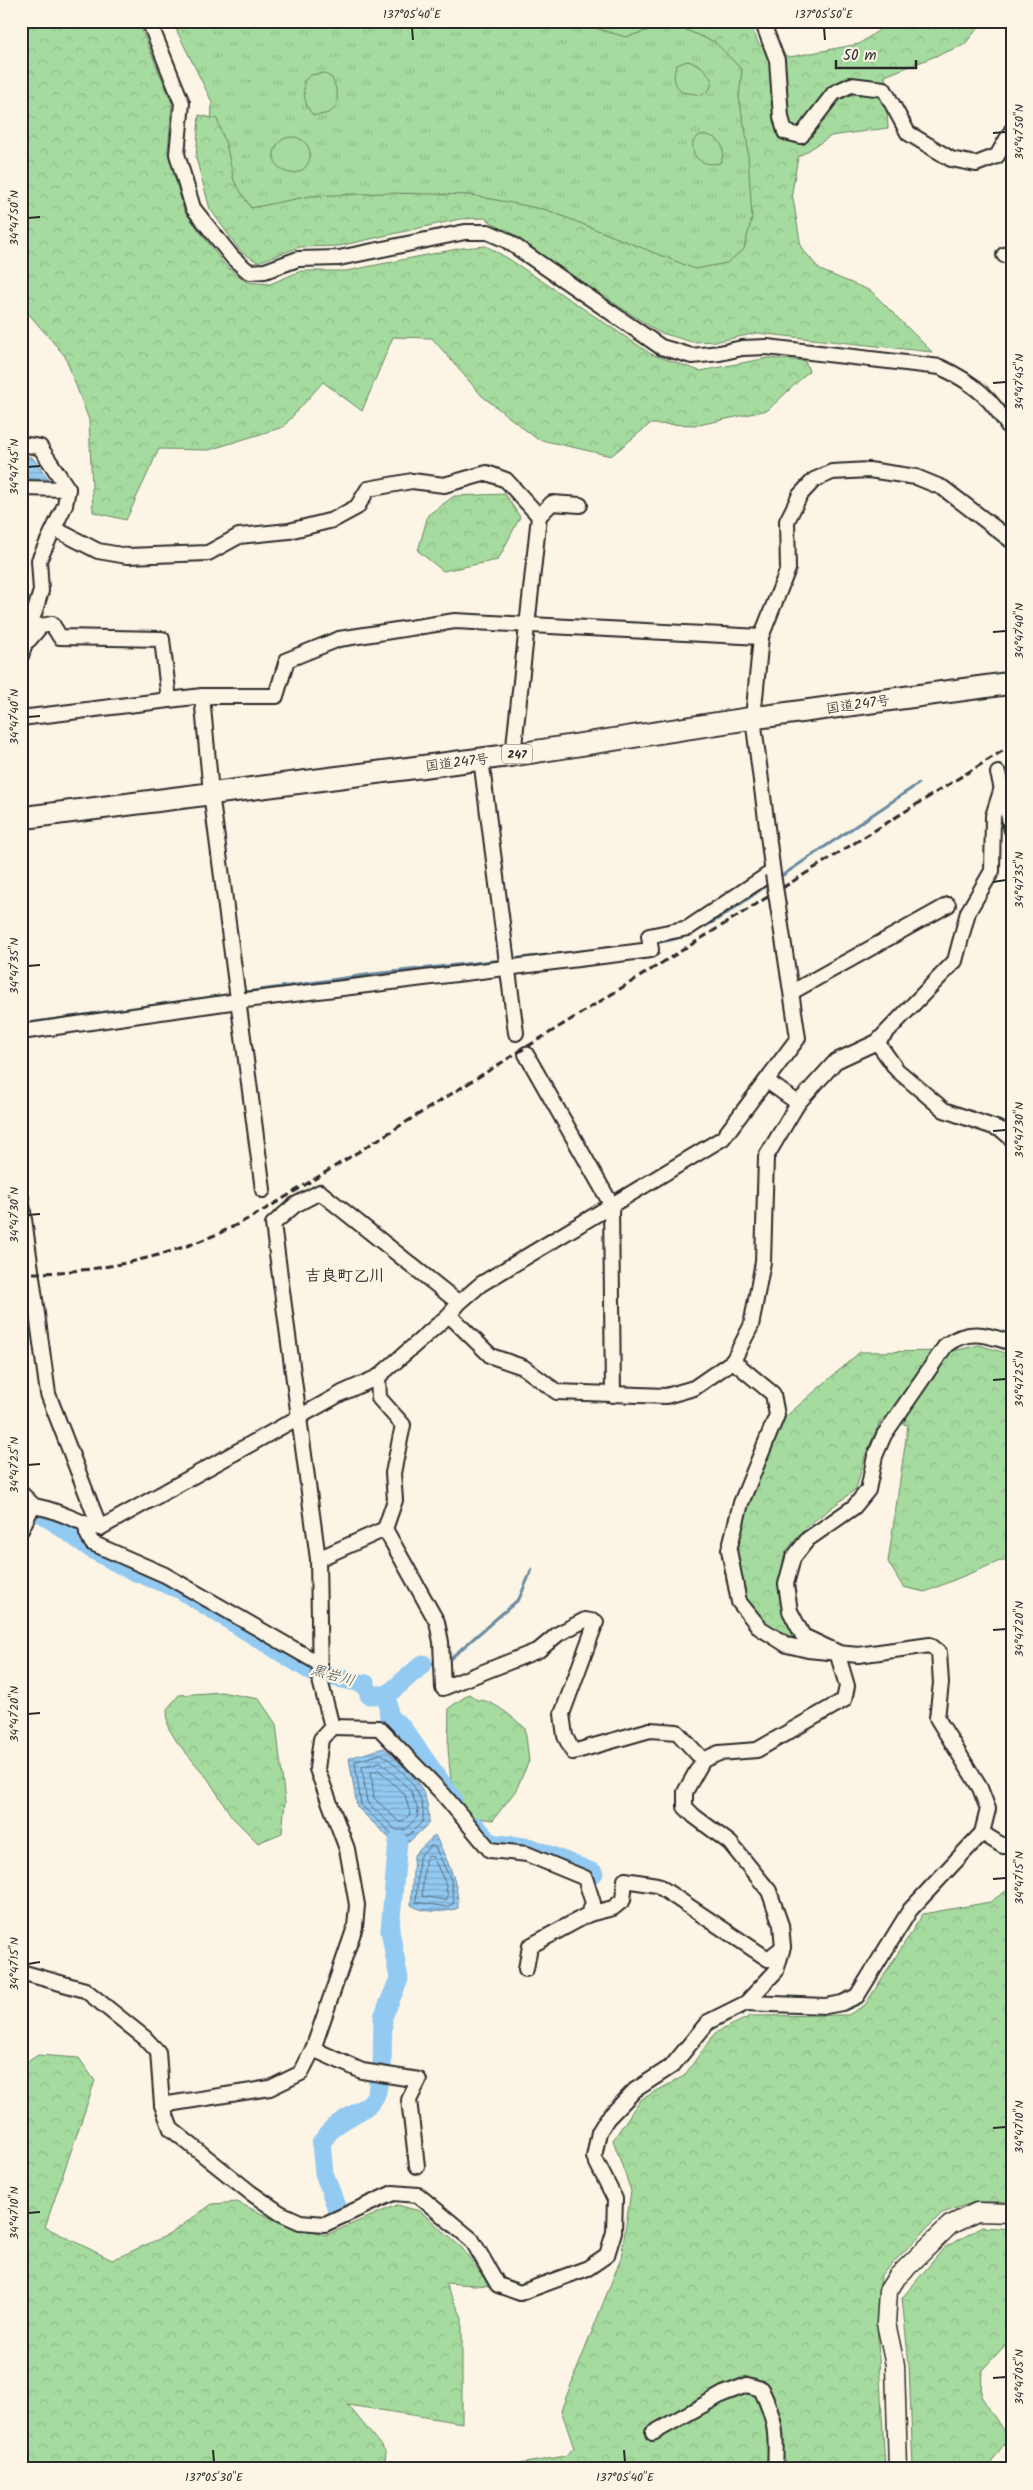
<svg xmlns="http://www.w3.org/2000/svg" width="1033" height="2490" viewBox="0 0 1033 2490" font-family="Kalam,'Klee One',sans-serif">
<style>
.grass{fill:url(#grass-tufts);stroke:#688364}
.forest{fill:url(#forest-crowns);stroke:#688364}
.pitch{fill:#a5db9e;stroke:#688364}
.water{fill:url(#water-rules);stroke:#698aa2}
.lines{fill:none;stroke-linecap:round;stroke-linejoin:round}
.shore{stroke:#556b7b;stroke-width:1}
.stream{stroke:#698aa2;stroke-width:3}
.river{stroke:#93caf2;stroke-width:19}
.minor-casing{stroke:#2b2b2b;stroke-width:18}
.major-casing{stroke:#2b2b2b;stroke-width:21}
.highway-casing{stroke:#2b2b2b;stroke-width:25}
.minor{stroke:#fcf5e5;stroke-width:14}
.major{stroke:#fcf5e5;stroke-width:18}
.highway{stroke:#fcf5e5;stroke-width:21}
.rail{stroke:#2b2b2b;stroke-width:3;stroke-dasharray:8 4;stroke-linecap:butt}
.minor-bridge-casing{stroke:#2b2b2b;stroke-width:18;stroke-linecap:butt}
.minor-bridge{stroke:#fcf5e5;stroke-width:14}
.ticks{fill:none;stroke:#2b2b2b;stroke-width:2}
.labels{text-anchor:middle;stroke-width:4.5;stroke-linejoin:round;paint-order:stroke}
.shield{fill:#fcf5e5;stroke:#6a6863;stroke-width:1}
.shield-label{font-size:12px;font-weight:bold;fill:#2b2b2b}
.street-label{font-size:14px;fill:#2b2b2b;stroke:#fcf5e5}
.water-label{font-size:15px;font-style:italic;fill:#45535d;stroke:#fcf5e5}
.quarter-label{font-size:16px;font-weight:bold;fill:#2b2b2b;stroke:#fcf5e5}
.neatline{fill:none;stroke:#2b2b2b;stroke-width:2}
.ticks-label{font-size:12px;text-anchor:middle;fill:#2b2b2b}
</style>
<defs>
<pattern id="grass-tufts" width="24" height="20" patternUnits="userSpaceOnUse" patternTransform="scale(1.25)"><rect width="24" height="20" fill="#a5db9e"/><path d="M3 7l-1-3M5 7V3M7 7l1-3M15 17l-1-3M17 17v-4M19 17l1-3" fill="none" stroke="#8ebc88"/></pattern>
<pattern id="forest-crowns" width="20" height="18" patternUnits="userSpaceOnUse" patternTransform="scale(1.25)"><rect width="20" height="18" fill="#a5db9e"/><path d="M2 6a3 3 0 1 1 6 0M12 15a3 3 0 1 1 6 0" fill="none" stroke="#8ebc88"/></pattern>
<pattern id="water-rules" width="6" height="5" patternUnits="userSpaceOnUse" patternTransform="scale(1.25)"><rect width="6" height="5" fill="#93caf2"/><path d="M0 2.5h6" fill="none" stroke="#78a4c4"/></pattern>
</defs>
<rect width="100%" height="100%" fill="#fcf5e5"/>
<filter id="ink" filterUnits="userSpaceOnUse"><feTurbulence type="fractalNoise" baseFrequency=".02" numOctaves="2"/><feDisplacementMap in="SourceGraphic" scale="10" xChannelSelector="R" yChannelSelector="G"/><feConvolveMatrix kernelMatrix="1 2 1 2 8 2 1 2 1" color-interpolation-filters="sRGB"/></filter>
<g filter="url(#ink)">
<polygon class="grass" points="172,21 691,21 751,65 758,141 753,256 696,278 470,204 248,224 211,132 212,102"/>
<g class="forest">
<polygon points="21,21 138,21 172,103 168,152 184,210 224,264 246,282 270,284 301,271 346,271 462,248 486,246 509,259 651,354 700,371 768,358 805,361 809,371 768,410 699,425 650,424 611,456 537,439 482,396 432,338 393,337 362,411 323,382 283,427 209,450 159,449 126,520 93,512 89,420 65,356 21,305"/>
<polygon points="570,21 749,21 759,45 790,57 859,44 892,21 984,21 964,45 885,76 888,128 831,136 798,157 792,192 801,247 820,270 871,291 932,352 757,333 719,341 692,342 658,332 485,218 460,219 339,246 300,247 258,262 241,252 210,209 196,158 199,115 217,119 227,148 234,181 251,208 310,196 387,193 471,195 547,210 695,269 727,263 744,249 752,218 747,140 739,98 742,70 715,42 671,24 626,37"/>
<polygon points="505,494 520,517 498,560 443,571 418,551 428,515 454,496"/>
<polygon points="979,1345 1012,1355 1012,1562 1000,1561 925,1592 903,1587 888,1562 908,1425 881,1420 865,1456 856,1489 806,1527 786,1551 780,1582 785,1612 796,1639 767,1625 744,1600 736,1551 746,1507 783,1419 860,1352 953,1351"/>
<polygon points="221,1692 259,1699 276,1724 285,1802 282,1833 258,1843 232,1817 208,1779 177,1742 168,1727 167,1709 179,1695"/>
<path d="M469,1694L477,1700C493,1699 513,1718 525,1728L529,1761L516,1790L493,1820L471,1817L452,1793L448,1748L449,1708Z"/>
<polygon points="1012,1887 1012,2202 975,2202 942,2213 881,2275 877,2322 885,2469 471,2469 497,2468 565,2456 574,2448 561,2410 621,2258 631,2191 613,2140 640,2100 684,2076 715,2033 751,2016 848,2015 865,2005 923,1914 990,1902"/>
<polygon points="38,2055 79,2058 95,2081 45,2227 112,2260 170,2234 212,2204 237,2202 275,2220 326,2235 397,2205 420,2211 462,2248 490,2286 445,2283 462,2317 462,2423 348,2405 386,2452 384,2469 21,2469 21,2066"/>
<polygon points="982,2227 1012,2229 1012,2338 982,2370 981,2396 1008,2438 987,2469 913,2469 909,2365 902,2298 944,2248"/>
</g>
<g class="pitch">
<path d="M687,61C701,64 706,69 712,81L710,89L702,95L681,92C674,83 672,76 677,65Z"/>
<path d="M324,73L332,78C341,99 341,116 313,115C304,105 304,95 304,81L311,75Z"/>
<path d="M700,135C717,134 729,146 720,163C703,166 691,160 693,141Z"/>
<circle cx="292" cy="155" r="18"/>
</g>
<g class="water">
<polygon points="21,456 32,457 54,486 21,481"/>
<path d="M384,1748C409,1773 429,1784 429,1823L410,1841L393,1842L357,1807L349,1758Z"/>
<path d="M435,1835C446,1859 459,1881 458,1908C446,1913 423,1913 411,1905L414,1855Z"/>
</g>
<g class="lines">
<g class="shore">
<path d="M382,1754C403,1771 426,1791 423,1821L408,1836H394L361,1805L355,1762Z"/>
<polygon points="381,1762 411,1791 418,1810 417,1817 405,1830 396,1830 367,1802 362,1767"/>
<polygon points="379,1770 405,1795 410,1814 402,1822 399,1822 374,1798 371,1773"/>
<polygon points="431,1846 435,1847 451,1880 454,1903 447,1907 416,1902 419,1858"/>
<polygon points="429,1856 433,1857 445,1882 448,1897 446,1900 422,1896 425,1861"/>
</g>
<g class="stream">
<polyline points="777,879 918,784"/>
<path d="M655,943C699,938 734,908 770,883"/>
<polyline points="511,959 646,944"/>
<polyline points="240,993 373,974 502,960"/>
<polyline points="21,1024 234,994"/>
<polyline points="451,1658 519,1599 532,1569"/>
<polyline points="423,1664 437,1663"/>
</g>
<g class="river">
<polyline points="23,1515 40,1512 93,1550 128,1569 181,1590 314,1673 366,1684 369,1695 387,1695 389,1718 401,1726 453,1799"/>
<polyline points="387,1695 423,1664"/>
<polyline points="476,1826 490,1843 532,1848 594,1873"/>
<polyline points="382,2069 383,2017 399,1979 390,1930 398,1841"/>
<path d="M337,2209L324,2173L321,2143C325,2138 329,2131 334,2127C354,2110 381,2109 378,2078"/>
</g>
<defs>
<g id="minor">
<path d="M149,21L182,103L177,154L193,208L233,258L249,272L265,271L298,259L339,258L465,232H488L506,240L661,347L692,356L720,353L742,348L767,347L940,367C975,383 992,399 1012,432"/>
<polyline points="762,21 777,60 781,117 785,132 801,136 834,93 851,85 884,89 908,133 951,159 976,164 997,156 1012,130"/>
<polyline points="1004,255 1012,254"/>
<polyline points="21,444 40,447 68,489 65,505 39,560 41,591 21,656"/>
<polyline points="21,488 68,489"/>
<polyline points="55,529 98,551 127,556 208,553 239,536 289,531 333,520 357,507 368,489 412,481 444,485 487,473 506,480 539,516"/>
<polyline points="29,640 41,626 52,624 60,637 162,639 169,700"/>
<polyline points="202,696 211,793 263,1190"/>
<polyline points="21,718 202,696 276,696 287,660 339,639 455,621 761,637"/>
<polyline points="513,755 539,516 552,503 580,505"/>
<polyline points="481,759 516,1033"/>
<polyline points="998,773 1012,830"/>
<polyline points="773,874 753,718 761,637 788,569 787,521 800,495 814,480 832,472 869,470 916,477 943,488 1012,541"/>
<polyline points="792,992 948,905"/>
<polyline points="21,1032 238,1001 651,950 649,936 688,928 772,872"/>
<polyline points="877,1042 897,1070 944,1110 1002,1130 1012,1139"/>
<polyline points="526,1054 611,1204 613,1395"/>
<polyline points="767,1081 798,1103"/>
<polyline points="21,1197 48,1394 100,1528"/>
<polyline points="449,1315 491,1356 523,1367 557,1392 666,1396 694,1388 733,1361 751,1326 763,1262 766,1157 798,1103 836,1061 877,1042 955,961 968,912 992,871 993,816 1001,791"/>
<polyline points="733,1361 773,1394 777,1415 741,1503 729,1550 739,1602 760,1628 787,1645 808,1650 858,1655 930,1645 939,1652 941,1683 937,1718 980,1788 988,1809 982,1833 910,1910 857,1996 842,2003 826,2006 746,2003"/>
<polyline points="378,1377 379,1398 403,1425 393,1473 395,1500 385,1529"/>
<polyline points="21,1493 33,1505 21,1530"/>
<path d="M21,1506C51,1504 73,1522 100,1528L342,1393L378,1377L449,1315L459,1303L481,1284L723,1138L798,1038L778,906"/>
<polyline points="86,1525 87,1533 92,1543 165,1575 320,1664"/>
<polyline points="318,1559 385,1529 437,1622 441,1642 443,1688 539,1650 558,1634 585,1620 596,1622 562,1714 565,1736 573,1752 650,1730 677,1732 703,1760"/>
<polyline points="332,1727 379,1728 443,1794 490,1850 527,1854 585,1878 593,1903 589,1914 530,1946 526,1969"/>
<polyline points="982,1833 1003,1846 1012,1846"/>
<polyline points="589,1914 613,1908 623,1900 625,1880 657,1885 768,1959 783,1947"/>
<path d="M21,1972L85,1990L145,2038L158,2052L162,2105L171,2129L251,2193L280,2213L300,2222L325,2224L393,2193L418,2195L472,2240L498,2285L520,2293L588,2268L607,2255L614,2232L615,2199L594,2157L599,2132L607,2119L635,2090L672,2066L708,2022L746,2003L776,1971L783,1947L781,1925L769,1891L730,1843L694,1816L685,1807V1792L703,1760L719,1753L757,1750L844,1700L847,1686L837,1652L803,1636L790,1611L786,1584L793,1558L808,1539L854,1507L868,1490L875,1456L884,1435L946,1345C969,1328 987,1335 1012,1343"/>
<polyline points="313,2049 362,2071 419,2080 409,2100 417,2166"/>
<polyline points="162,2105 270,2088 301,2073 313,2049 355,1927 357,1905 347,1849 317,1769 321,1739 332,1727 320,1680 318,1559 273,1224 295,1205 320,1192 459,1303"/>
<path d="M653,2433L723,2394L747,2385L761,2389C776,2420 777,2435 775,2469"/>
</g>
<polyline id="major" points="898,2469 895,2365 886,2323 888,2291 897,2277 950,2225 977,2212 1012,2213"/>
<polyline id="highway" points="21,818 513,755 753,718 1012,683"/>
</defs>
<use href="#minor" class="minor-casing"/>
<use href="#major" class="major-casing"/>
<use href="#highway" class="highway-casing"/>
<use href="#minor" class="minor"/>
<use href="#major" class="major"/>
<use href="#highway" class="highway"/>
<path class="rail" d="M21,1273C87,1274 154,1261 215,1235C252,1219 287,1196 321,1175L1012,745"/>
<defs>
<polyline id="minor-bridge" points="773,874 778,906"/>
</defs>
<use href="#minor-bridge" class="minor-bridge-casing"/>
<use href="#minor-bridge" class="minor-bridge"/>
</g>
</g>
<path class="ticks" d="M412,28L413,40M824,28L825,40M993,133L1006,132M28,218L40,217M993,383L1006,382M28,467L40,466M993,632L1006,631M28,717L40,716M993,882L1006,880M28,966L40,965M993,1131L1006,1130M28,1215L40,1214M993,1380L1006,1379M28,1465L40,1464M993,1630L1006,1629M28,1714L40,1713M993,1879L1006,1878M28,1964L40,1962M993,2128L1006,2127M28,2213L40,2212M993,2378L1006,2377M213,2450L214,2462M624,2450L625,2462"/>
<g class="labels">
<rect class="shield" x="502" y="744.5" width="30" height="19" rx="4"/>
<g class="shield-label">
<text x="517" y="758">247</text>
</g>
<g class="street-label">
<text transform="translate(858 704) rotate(-8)" y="5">国道247号</text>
<text transform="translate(457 762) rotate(-7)" y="5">国道247号</text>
</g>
<g class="water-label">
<text transform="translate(333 1675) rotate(16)" y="5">黒岩川</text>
</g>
<g class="quarter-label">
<text x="345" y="1281">吉良町乙川</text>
</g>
</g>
<rect width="1033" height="2490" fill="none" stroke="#fcf5e5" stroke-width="55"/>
<path d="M836 60v8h80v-8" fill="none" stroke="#2b2b2b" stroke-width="2.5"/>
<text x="843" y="60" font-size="15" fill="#2b2b2b" stroke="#fcf5e5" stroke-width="4" paint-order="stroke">50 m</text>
<rect x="28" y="28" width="978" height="2434" class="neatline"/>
<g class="ticks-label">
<text x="412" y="18">137°05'40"E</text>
<text x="824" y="18">137°05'50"E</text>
<text transform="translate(1019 132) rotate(-90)" y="4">34°47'50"N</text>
<text transform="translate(14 218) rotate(-90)" y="4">34°47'50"N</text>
<text transform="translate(1019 382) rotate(-90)" y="4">34°47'45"N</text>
<text transform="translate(14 467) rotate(-90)" y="4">34°47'45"N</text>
<text transform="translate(1019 631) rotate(-90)" y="4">34°47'40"N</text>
<text transform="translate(14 717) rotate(-90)" y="4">34°47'40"N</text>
<text transform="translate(1019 880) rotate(-90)" y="4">34°47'35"N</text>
<text transform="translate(14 966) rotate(-90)" y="4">34°47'35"N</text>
<text transform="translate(1019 1130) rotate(-90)" y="4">34°47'30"N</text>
<text transform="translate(14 1215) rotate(-90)" y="4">34°47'30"N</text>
<text transform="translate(1019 1379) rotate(-90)" y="4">34°47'25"N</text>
<text transform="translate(14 1465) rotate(-90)" y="4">34°47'25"N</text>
<text transform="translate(1019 1629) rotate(-90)" y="4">34°47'20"N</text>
<text transform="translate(14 1714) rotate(-90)" y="4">34°47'20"N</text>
<text transform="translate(1019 1878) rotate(-90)" y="4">34°47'15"N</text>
<text transform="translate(14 1964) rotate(-90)" y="4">34°47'15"N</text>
<text transform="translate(1019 2127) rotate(-90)" y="4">34°47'10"N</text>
<text transform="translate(14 2213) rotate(-90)" y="4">34°47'10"N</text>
<text transform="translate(1019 2377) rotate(-90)" y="4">34°47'05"N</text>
<text x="214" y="2481">137°05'30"E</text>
<text x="625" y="2481">137°05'40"E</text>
</g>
</svg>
